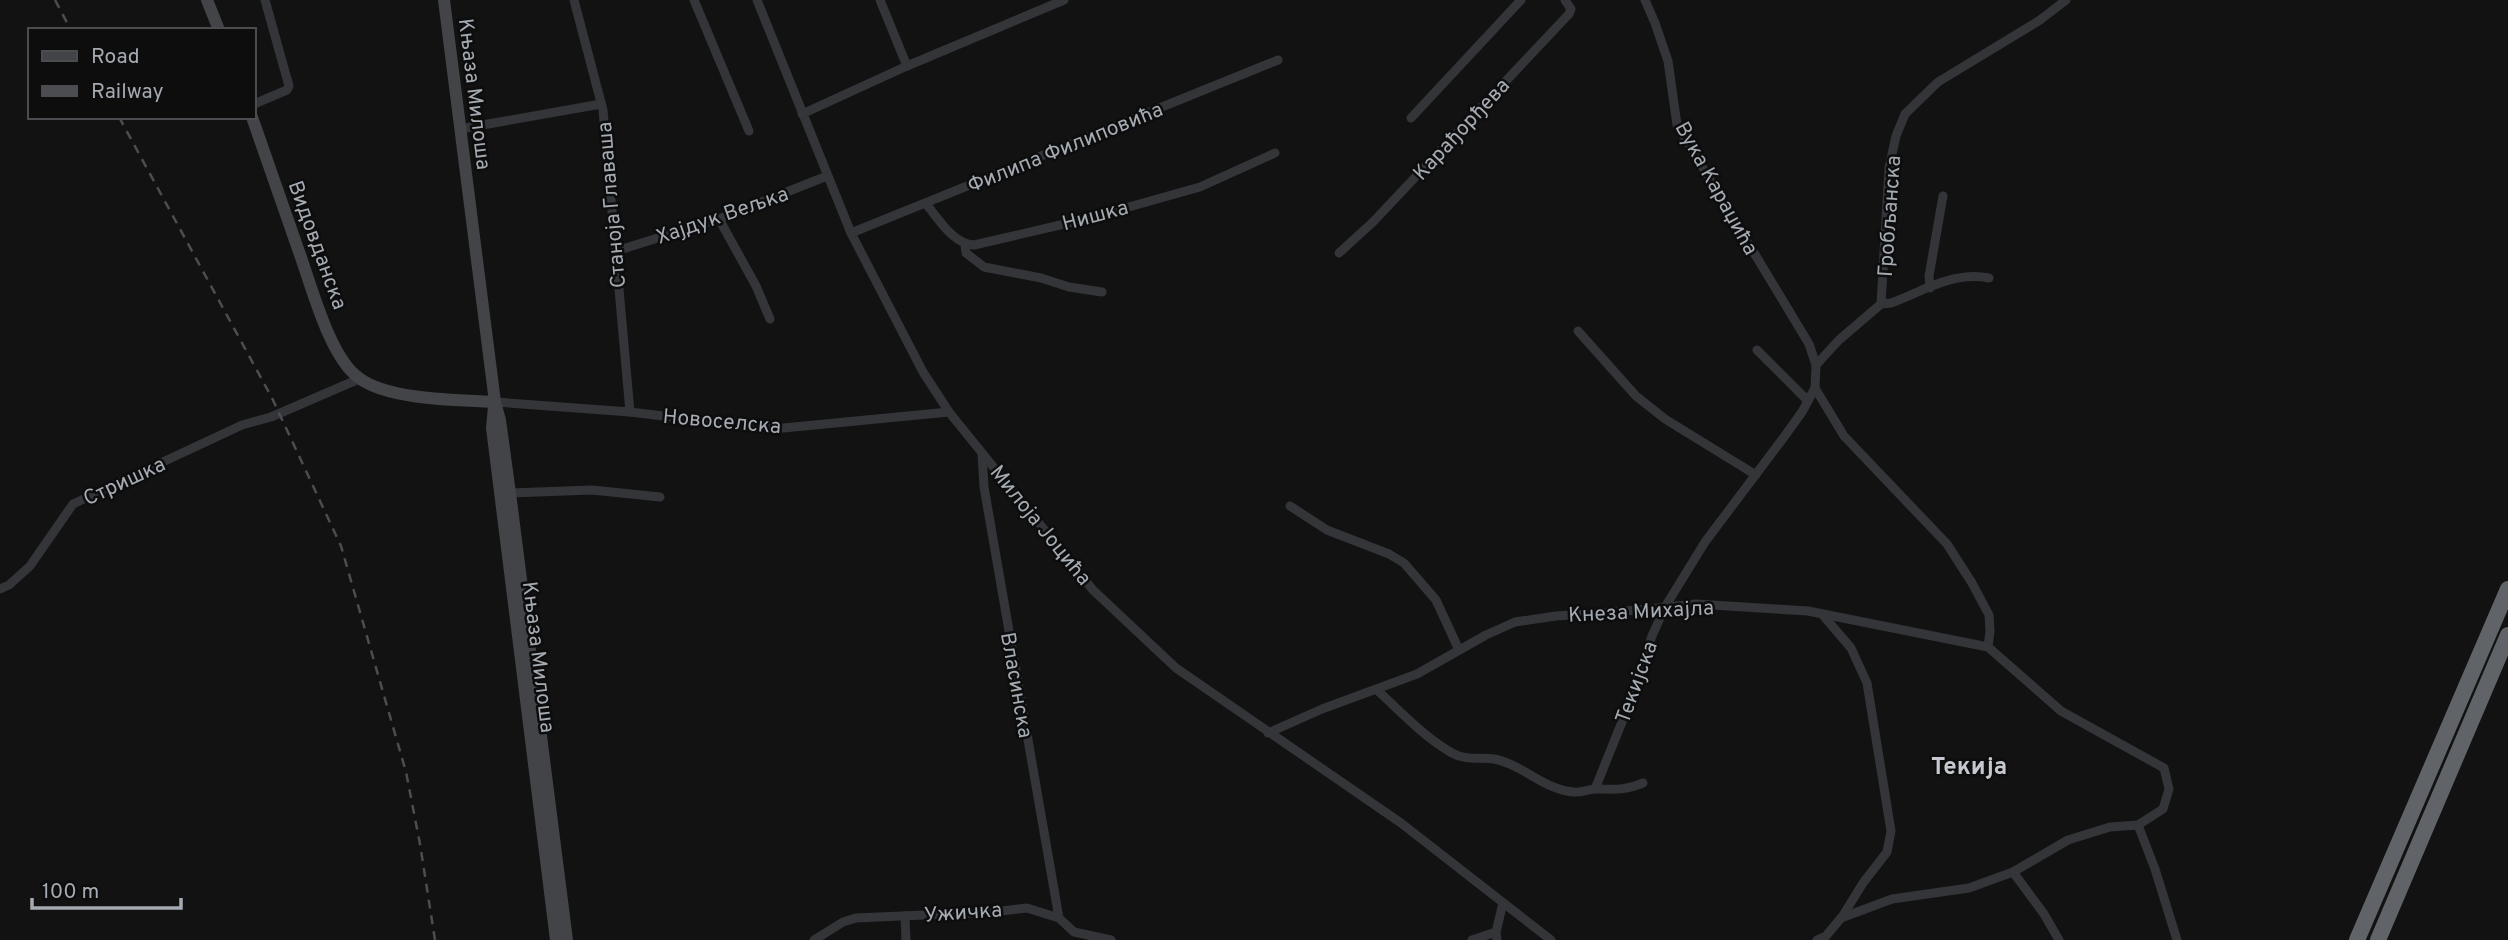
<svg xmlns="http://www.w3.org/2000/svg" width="2508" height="940" viewBox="0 0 2508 940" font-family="Overpass,sans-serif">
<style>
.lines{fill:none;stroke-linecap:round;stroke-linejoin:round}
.minor{stroke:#333538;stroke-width:9}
.secondary{stroke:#424448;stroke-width:12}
.motorway{stroke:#606468;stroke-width:16}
.rail{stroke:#4b4d51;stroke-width:2.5;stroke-dasharray:9 7;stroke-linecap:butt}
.labels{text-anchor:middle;stroke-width:5;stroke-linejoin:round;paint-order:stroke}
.street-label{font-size:21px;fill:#a5abb2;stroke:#0d0d0e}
.quarter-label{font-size:24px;font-weight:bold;fill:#c5c9cf;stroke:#0d0d0e}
</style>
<rect width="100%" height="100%" fill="#121213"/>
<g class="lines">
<g class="minor">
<polyline points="574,0 603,110 630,412"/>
<polyline points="694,0 749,131"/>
<polyline points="757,0 851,233 923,372 949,412 1093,590 1176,668 1401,823 1551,940"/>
<polyline points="880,0 907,66"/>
<polyline points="254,104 287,90 289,86 265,0"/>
<polyline points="802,114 907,66 1064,0"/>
<polyline points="1411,118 1521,0"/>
<polyline points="460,129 601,104"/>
<path d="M926,204C939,219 953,244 974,245L1086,219L1200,187L1275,153"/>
<polyline points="719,219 756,286 770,319"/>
<polyline points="851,233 1278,60"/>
<polyline points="965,245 966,253 984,267 1041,278 1069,287 1102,292"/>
<polyline points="616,251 719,219 827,176"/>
<polyline points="1339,253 1373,222 1569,14 1571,9 1565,0"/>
<polyline points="1930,288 1929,276 1943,196"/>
<path d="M1881,304L1891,303C1923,291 1954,271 1989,278"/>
<polyline points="1578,331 1636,396 1665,419 1756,475"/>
<polyline points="1757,350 1808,401"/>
<polyline points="1816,365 1839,340 1881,304 1889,168 1896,136 1905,114 1938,82 2040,20 2066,0"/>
<polyline points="1815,388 1844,436 1947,544 1972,583 1989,615 1990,631 1988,647"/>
<polyline points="495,402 630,412 773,429 949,412"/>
<polyline points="982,453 984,487 1059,918"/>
<polyline points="510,493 592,490 660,497"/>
<polyline points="1290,506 1327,530 1389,554 1404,563 1436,600 1459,650"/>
<polyline points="0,589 9,585 30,566 73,504 242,425 271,417 359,379"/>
<polyline points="1822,614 1851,648 1867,683 1891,831 1887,852 1863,883 1842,917"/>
<path d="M1377,690C1401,712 1424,737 1452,753C1466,761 1480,757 1494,759C1522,764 1546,791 1574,792C1581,793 1589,789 1596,789C1616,789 1623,791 1643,783"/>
<polyline points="1268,733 1322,709 1417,674 1486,635 1515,622 1556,616 1639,610 1696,604 1808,611 1988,647 2061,711 2164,768 2169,789 2163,809 2138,825 2110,827 2068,840 2013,872 1969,888 1892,899 1841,918 1826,936 1817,940"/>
<polyline points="1595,789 1628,707 1652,636 1665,607 1705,542 1784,437 1802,412 1815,388 1816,365 1809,344 1677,125 1668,61 1655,23 1645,0"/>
<polyline points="2138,825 2155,869 2177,940"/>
<polyline points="2013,872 2044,914 2059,940"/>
<polyline points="905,916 906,940"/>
<polyline points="814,940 843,922 856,918 993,912 1027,908 1059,918 1074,932 1111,940"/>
<polyline points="1472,940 1496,932"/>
<polyline points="1497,940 1496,932 1503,903"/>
</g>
<g class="secondary">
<polyline points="207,0 219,30"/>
<polyline points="444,0 495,402 500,420 510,493 567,940"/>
<path d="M252,117C267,161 283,205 298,249C311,284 329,357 359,378C388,400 458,400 495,402"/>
<polyline points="494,406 492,428 556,940"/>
</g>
<g class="motorway">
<polyline points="2357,940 2508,589"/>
<polyline points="2378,940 2508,635"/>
</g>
<g class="rail">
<polyline points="55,0 71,30"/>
<polyline points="119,117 272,398 341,546 406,772 420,844 435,940"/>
</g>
</g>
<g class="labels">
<g class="street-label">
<text transform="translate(475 94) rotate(83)" y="7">Књаза Милоша</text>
<text transform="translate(1461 129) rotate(-47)" y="7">Карађорђева</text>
<text transform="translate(1065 147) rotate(-22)" y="7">Филипа Филиповића</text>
<text transform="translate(1717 188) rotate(61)" y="7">Вука Караџића</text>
<text transform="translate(611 205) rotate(-95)" y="7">Станоја Главаша</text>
<text transform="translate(722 215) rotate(-19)" y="7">Хајдук Вељка</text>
<text transform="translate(1095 215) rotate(-15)" y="7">Нишка</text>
<text transform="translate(1889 216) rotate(-86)" y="7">Гробљанска</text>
<text transform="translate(318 245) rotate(70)" y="7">Видовданска</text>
<text transform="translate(722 421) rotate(5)" y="7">Новоселска</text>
<text transform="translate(124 481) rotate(-25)" y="7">Стришка</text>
<text transform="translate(1041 525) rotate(51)" y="7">Милоја Јоцића</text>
<text transform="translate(1641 611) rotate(-3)" y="7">Кнеза Михајла</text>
<text transform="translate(539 657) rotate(83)" y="7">Књаза Милоша</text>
<text transform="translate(1636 682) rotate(-70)" y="7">Текијска</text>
<text transform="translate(1017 685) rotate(80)" y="7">Власинска</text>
<text transform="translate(963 912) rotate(-4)" y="7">Ужичка</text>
</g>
<g class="quarter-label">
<text x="1969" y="774">Текија</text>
</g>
</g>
<rect x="28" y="28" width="228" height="91" fill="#0d0d0e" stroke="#4a4c50" stroke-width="2"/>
<rect x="42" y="51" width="35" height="10" fill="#424448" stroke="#4a4c50" stroke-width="2"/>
<text x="91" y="63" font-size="21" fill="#a5abb2">Road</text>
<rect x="42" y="86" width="35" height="10" fill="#4b4d51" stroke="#4a4c50" stroke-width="2"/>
<text x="91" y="98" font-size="21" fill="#a5abb2">Railway</text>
<path d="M32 898v10h149v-10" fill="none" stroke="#a5abb2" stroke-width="3.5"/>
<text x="42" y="898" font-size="21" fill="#a5abb2" stroke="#0d0d0e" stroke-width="5" paint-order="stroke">100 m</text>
</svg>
